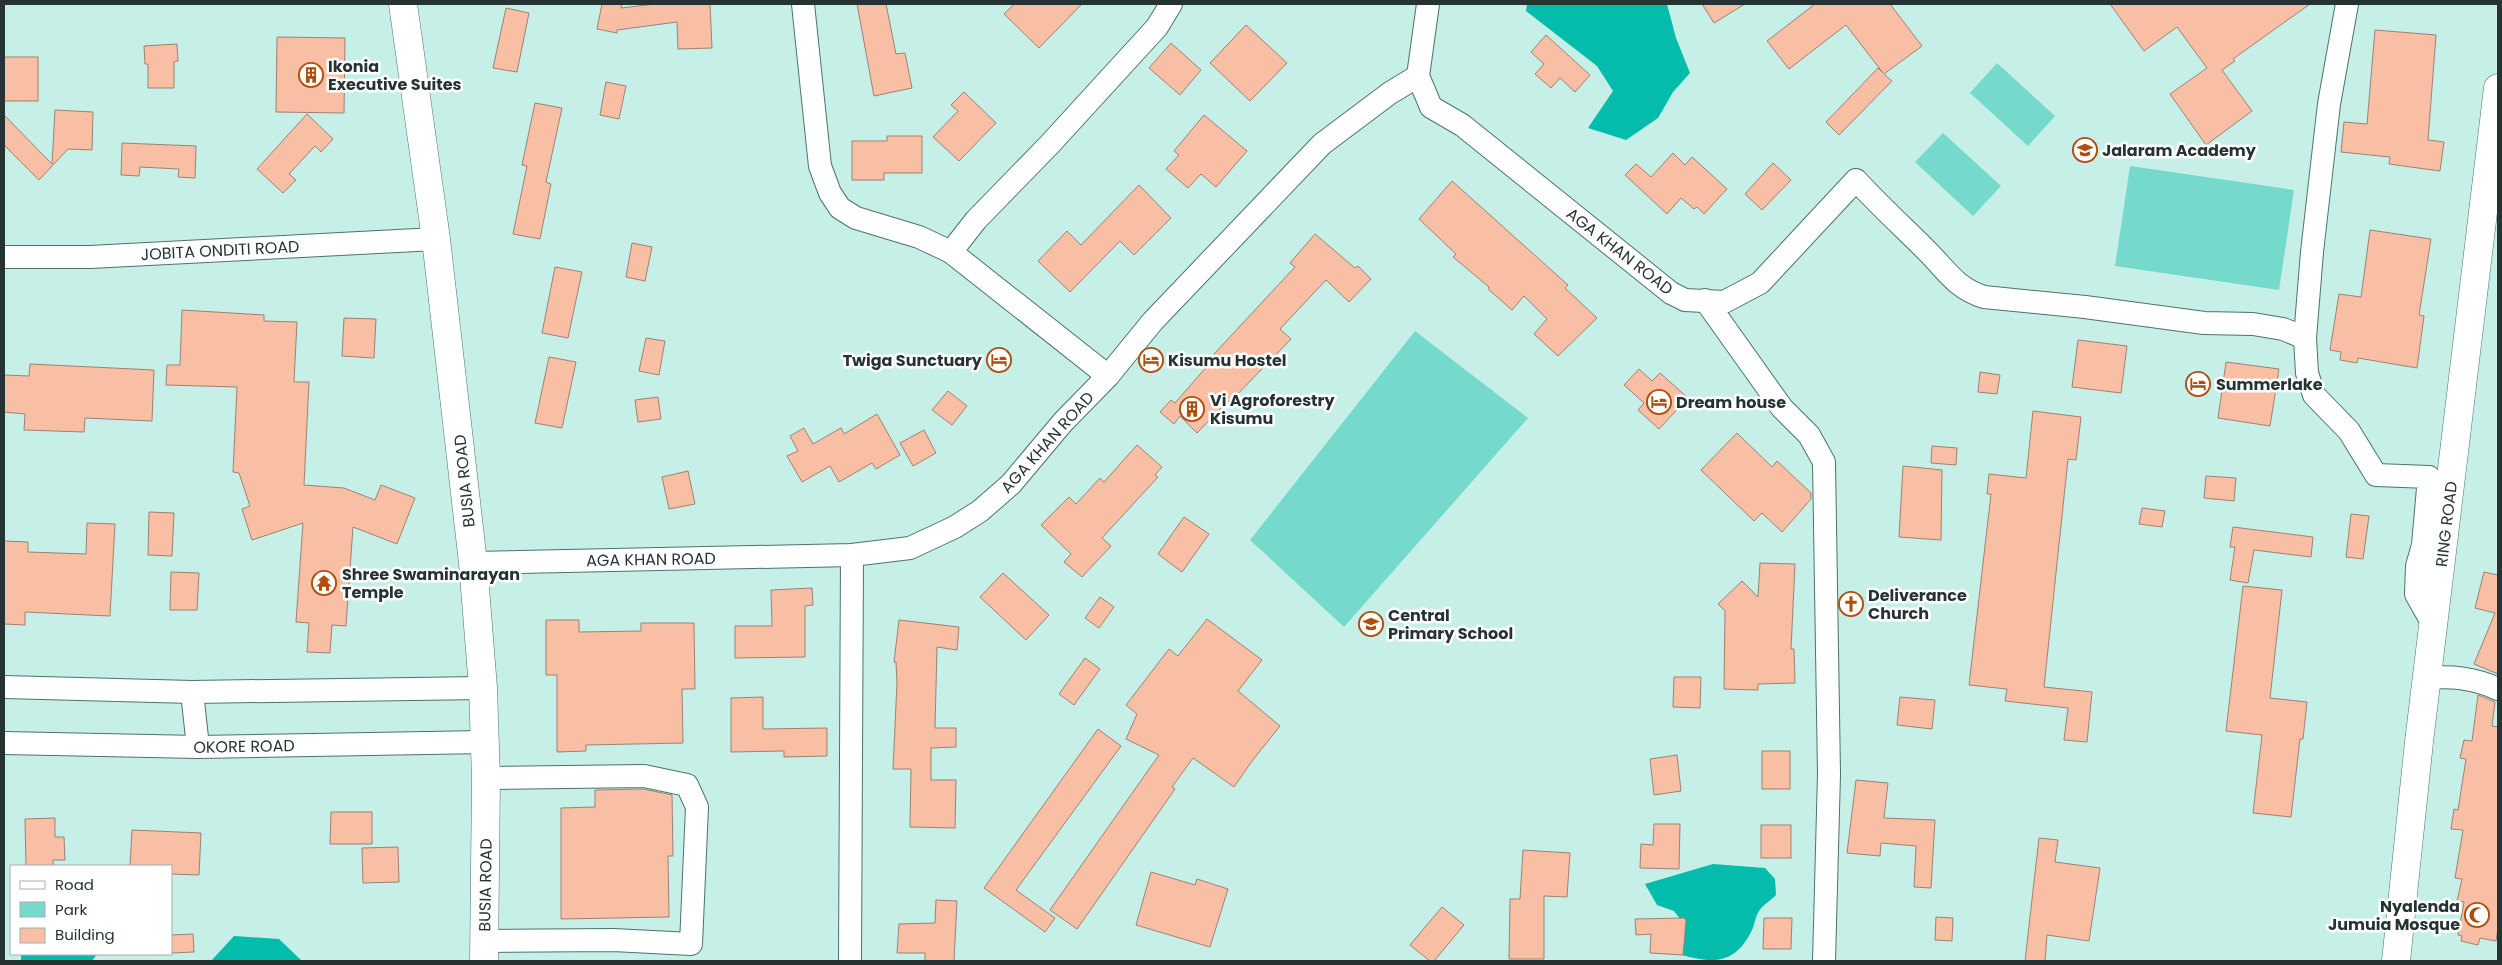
<svg xmlns="http://www.w3.org/2000/svg" width="2502" height="965" viewBox="0 0 2502 965" font-family="Poppins,sans-serif">
<style>
.green{fill:#75dacc}
.forest{fill:#04bcab}
.building{fill:#f8bfa4;stroke:#9f8172}
.lines{fill:none;stroke-linecap:round;stroke-linejoin:round}
.minor-casing{stroke:#4d726c;stroke-width:24}
.major-casing{stroke:#4d726c;stroke-width:29}
.minor{stroke:#fff;stroke-width:22}
.major{stroke:#fff;stroke-width:28}
.labels{text-anchor:middle;stroke-width:5;stroke-linejoin:round;paint-order:stroke}
.poi-label{font-size:16px;font-weight:bold;fill:#253432;stroke:#fff;text-anchor:start}
.street-label{font-size:16px;fill:#253432;stroke:#fff}
</style>
<rect width="100%" height="100%" fill="#c6efe7"/>
<g class="green">
<polygon points="1997,63 2055,116 2028,146 1970,93"/>
<polygon points="1943,133 2001,186 1973,216 1915,162"/>
<polygon points="2130,166 2294,190 2279,290 2115,266"/>
<polygon points="1415,331 1528,418 1344,627 1250,540"/>
</g>
<g class="forest">
<polygon points="1527,4 1667,4 1676,38 1690,73 1673,92 1658,118 1626,140 1588,128 1613,91 1597,66 1526,11"/>
<path d="M1713,864L1765,868L1775,879L1776,895C1771,900 1762,906 1759,911C1755,917 1755,924 1752,930C1735,965 1713,964 1678,954L1684,924L1674,911L1657,905L1645,884Z"/>
<polygon points="234,936 279,939 302,961 211,961"/>
<polygon points="21,954 97,954 92,961 21,961"/>
</g>
<g class="building">
<polygon points="602,4 622,4 621,8 655,4 710,4 712,48 678,49 677,22 617,30 617,33 597,29"/>
<polygon points="857,4 886,4 896,54 905,53 912,88 874,96"/>
<polygon points="1014,4 1082,4 1039,48 1004,14"/>
<polygon points="1702,4 1745,4 1714,23"/>
<polygon points="1815,4 1890,4 1922,46 1884,74 1892,81 1839,135 1826,122 1878,68 1883,73 1846,25 1789,69 1767,41"/>
<polygon points="2110,4 2310,4 2233,59 2235,61 2222,70 2252,111 2206,145 2170,94 2207,68 2177,27 2144,51"/>
<polygon points="506,8 529,13 517,72 493,68"/>
<polygon points="1246,25 1287,63 1250,101 1210,63"/>
<polygon points="2375,30 2436,35 2428,140 2444,142 2440,171 2389,164 2390,157 2341,152 2344,122 2367,124"/>
<polygon points="1546,35 1590,75 1575,92 1560,78 1551,88 1535,74 1544,64 1531,52"/>
<polygon points="277,37 345,38 344,113 276,112"/>
<polygon points="1171,43 1201,70 1180,95 1149,68"/>
<polygon points="177,44 178,61 174,62 174,88 148,88 148,64 145,64 144,46"/>
<rect x="4" y="57" width="34" height="44"/>
<polygon points="606,82 626,86 619,119 600,115"/>
<polygon points="964,92 996,123 959,161 933,137 958,111 951,105"/>
<polygon points="535,103 562,108 546,182 551,184 540,239 513,234 527,166 522,165"/>
<polygon points="55,110 93,112 92,150 68,149 39,180 4,145 4,115 52,164"/>
<polygon points="307,114 333,139 321,152 315,146 289,174 296,180 283,193 257,169"/>
<polygon points="1204,115 1247,151 1216,187 1201,174 1188,188 1166,169 1179,155 1174,151"/>
<polygon points="887,136 922,136 922,173 884,173 884,180 852,180 852,141 887,141"/>
<polygon points="122,143 196,146 195,178 178,177 179,169 140,167 139,176 121,175"/>
<polygon points="1673,153 1685,165 1692,157 1727,189 1704,214 1697,207 1694,209 1681,198 1667,214 1625,175 1636,164 1651,177"/>
<polygon points="1773,163 1791,180 1762,210 1745,194"/>
<polygon points="1452,181 1568,285 1565,288 1597,318 1558,356 1534,334 1547,319 1524,296 1512,310 1488,289 1489,287 1453,257 1456,254 1419,219"/>
<polygon points="1139,185 1171,218 1134,255 1120,241 1070,292 1038,261 1067,231 1081,245"/>
<polygon points="2370,230 2431,239 2419,315 2424,316 2417,368 2358,358 2357,363 2340,360 2341,352 2330,350 2339,294 2361,297"/>
<polygon points="1315,234 1355,268 1358,266 1371,279 1349,302 1326,280 1280,329 1291,339 1230,402 1228,401 1197,433 1180,416 1174,424 1160,412 1171,400 1175,403 1216,356 1214,354 1295,267 1290,263"/>
<polygon points="632,243 652,247 645,281 626,277"/>
<polygon points="555,267 582,272 568,338 542,333"/>
<polygon points="182,310 264,315 264,321 297,322 294,382 309,382 304,485 344,488 375,500 381,485 415,498 397,544 353,527 346,626 332,625 330,653 307,652 309,623 296,622 303,523 252,540 242,509 250,506 239,473 233,472 237,387 166,385 167,365 180,365"/>
<polygon points="344,318 376,319 374,358 342,356"/>
<polygon points="646,338 665,341 659,375 639,371"/>
<polygon points="2078,340 2127,346 2121,393 2072,387"/>
<polygon points="549,357 576,362 562,428 535,423"/>
<polygon points="2226,362 2279,369 2270,426 2218,418"/>
<polygon points="30,364 154,370 152,421 85,418 84,432 24,430 25,414 4,412 4,375 29,376"/>
<polygon points="1639,369 1652,381 1660,373 1688,398 1659,429 1638,410 1644,403 1624,385"/>
<polygon points="1980,372 2000,375 1997,394 1978,392"/>
<polygon points="948,391 967,406 952,425 932,410"/>
<polygon points="658,397 661,419 638,422 635,400"/>
<polygon points="2033,411 2081,417 2076,460 2068,459 2044,687 2092,692 2087,742 2064,740 2068,708 2005,701 2007,689 1969,685 1991,494 1987,494 1989,474 2026,478"/>
<polygon points="877,414 900,455 876,469 872,463 839,482 830,466 802,482 787,456 798,451 790,436 804,428 813,444 841,428 844,434"/>
<polygon points="924,430 936,453 913,466 900,443"/>
<polygon points="1737,433 1772,467 1777,461 1811,493 1811,499 1782,532 1762,513 1754,521 1701,470"/>
<polygon points="1137,445 1162,467 1155,475 1158,477 1102,538 1111,546 1082,577 1064,562 1071,554 1041,525 1069,497 1076,504 1100,478 1104,482"/>
<polygon points="1932,446 1957,448 1956,465 1931,463"/>
<polygon points="1903,466 1942,470 1941,540 1899,537"/>
<polygon points="688,471 695,504 669,509 662,477"/>
<polygon points="2206,476 2236,478 2234,501 2204,498"/>
<polygon points="2142,508 2165,511 2162,527 2139,524"/>
<polygon points="149,512 174,513 172,556 148,555"/>
<polygon points="2351,514 2369,516 2363,559 2346,557"/>
<polygon points="1184,517 1209,534 1182,572 1158,554"/>
<polygon points="87,523 115,524 110,616 25,612 25,625 4,624 4,541 28,542 28,552 86,554"/>
<polygon points="2233,527 2313,537 2311,557 2254,550 2248,583 2230,580 2235,547 2230,547"/>
<polygon points="1760,563 1795,564 1791,649 1794,649 1795,683 1758,684 1758,690 1724,689 1725,611 1718,604 1742,581 1758,597"/>
<polygon points="171,572 199,573 197,610 170,610"/>
<polygon points="2484,572 2498,575 2498,674 2474,664 2495,613 2475,608"/>
<polygon points="1003,573 1049,615 1026,640 980,597"/>
<polygon points="2243,586 2282,590 2270,698 2307,702 2303,739 2300,739 2291,817 2253,813 2262,735 2226,731"/>
<polygon points="812,588 813,605 805,606 805,657 735,658 735,626 772,626 771,590"/>
<polygon points="1100,597 1114,607 1099,628 1085,618"/>
<polygon points="1207,619 1262,660 1238,691 1280,726 1252,761 1234,787 1193,758 1172,787 1175,789 1077,929 1050,910 1159,755 1126,739 1137,714 1126,705 1169,649 1178,656"/>
<polygon points="546,620 579,620 579,632 641,631 641,623 694,623 695,689 682,689 683,743 586,745 586,751 557,752 557,675 546,675"/>
<polygon points="899,620 959,627 957,650 937,647 935,728 956,728 956,747 931,748 931,780 956,780 955,828 910,827 911,769 893,769 897,683 896,662 894,662"/>
<polygon points="1085,658 1100,669 1074,705 1059,694"/>
<polygon points="1674,677 1701,677 1700,708 1673,707"/>
<polygon points="2478,695 2495,702 2492,726 2498,727 2498,928 2496,941 2480,938 2478,945 2461,941 2462,936 2458,935 2464,902 2457,901 2462,879 2455,878 2463,830 2451,829 2454,809 2458,810 2466,759 2460,758 2464,740 2472,741"/>
<polygon points="763,697 763,729 827,728 827,756 784,757 784,751 731,752 731,698"/>
<polygon points="1900,697 1935,700 1932,729 1897,725"/>
<polygon points="1098,729 1121,746 1016,890 1055,918 1045,932 984,888"/>
<rect x="1762" y="751" width="28" height="38"/>
<polygon points="1677,755 1681,791 1654,795 1650,759"/>
<polygon points="1856,780 1888,783 1884,818 1935,820 1931,888 1914,887 1916,846 1881,843 1880,856 1847,853"/>
<polygon points="643,789 672,795 673,856 668,856 669,917 561,919 561,808 595,807 595,790"/>
<polygon points="331,812 372,812 372,844 330,844"/>
<polygon points="55,818 55,837 64,837 65,860 53,860 53,866 26,866 25,819"/>
<polygon points="1654,824 1680,824 1679,869 1640,868 1641,844 1653,845"/>
<rect x="1761" y="825" width="30" height="33"/>
<polygon points="132,830 201,833 199,875 171,874 171,866 130,866"/>
<polygon points="2039,838 2058,840 2055,862 2100,868 2089,941 2047,935 2045,961 2025,961"/>
<polygon points="398,847 399,882 363,883 362,848"/>
<polygon points="1523,850 1570,853 1567,897 1544,896 1544,959 1509,959 1510,899 1520,899"/>
<polygon points="1151,872 1195,885 1197,879 1228,889 1210,947 1136,925"/>
<polygon points="936,900 957,901 954,961 925,961 925,953 897,953 899,924 935,923"/>
<polygon points="1442,907 1464,925 1434,961 1430,961 1410,945"/>
<polygon points="1936,917 1953,918 1952,941 1935,940"/>
<polygon points="1684,918 1686,920 1683,955 1650,953 1651,934 1636,935 1635,919"/>
<polygon points="1764,918 1792,918 1791,949 1763,949"/>
<polygon points="193,934 194,952 171,953 171,935"/>
</g>
<g class="lines">
<defs>
<g id="minor">
<polyline points="803,4 820,166 830,193 840,208 856,218 919,237 951,252"/>
<path d="M1428,4L1418,76L1431,107L1462,125L1671,293L1685,300L1724,302L1760,283L1856,180C1879,205 1904,228 1928,252C1947,271 1956,288 1984,297L2085,307L2204,323L2253,324L2283,329L2305,338"/>
<polyline points="2347,4 2329,104 2312,252 2305,338 2307,373 2314,395 2349,431 2376,475 2429,477 2423,545 2417,566 2416,594 2434,626"/>
<polyline points="4,257 90,257 436,239"/>
<polyline points="1705,300 1782,408 1809,435 1824,462 1829,774 1824,961"/>
<polyline points="1108,376 951,252 976,220 1050,144 1157,27 1171,4"/>
<polyline points="473,563 852,555 910,548 955,527 980,511 1011,484 1063,422 1108,376 1153,321 1322,144 1390,93 1418,76"/>
<path d="M2427,678C2453,676 2474,678 2498,689"/>
<polyline points="4,687 192,692 483,688"/>
<polyline points="192,692 198,747"/>
<polyline points="4,743 198,747 485,742"/>
<polyline points="484,941 613,940 691,944 697,807 687,785 644,776 486,778"/>
<polyline points="850,961 852,555"/>
</g>
<g id="major">
<polyline points="403,4 436,239 473,563 483,688 486,778 484,961"/>
<polyline points="2396,961 2419,742 2498,88"/>
</g>
</defs>
<use href="#minor" class="minor-casing"/>
<use href="#major" class="major-casing"/>
<use href="#minor" class="minor"/>
<use href="#major" class="major"/>
</g>
<defs>
<symbol id="building-ring" viewBox="-11 -11 22 22"><circle r="9.5" fill="#fff" stroke="#af4e0d" stroke-width="1.5"/><path d="M-4-6H4V6H1V3H-1V6H-4ZM-2.5-4.3h1.7v1.8h-1.7ZM.8-4.3h1.7v1.8H.8ZM-2.5-1h1.7V.8h-1.7ZM.8-1h1.7V.8H.8Z" fill="#af4e0d"/></symbol>
<symbol id="school-ring" viewBox="-11 -11 22 22"><circle r="9.5" fill="#fff" stroke="#af4e0d" stroke-width="1.5"/><path d="M0-5L7-2L0 1L-7-2ZM-4 1L0 2.5L4 1V4Q0 6-4 4Z" fill="#af4e0d"/></symbol>
<symbol id="hotel-ring" viewBox="-11 -11 22 22"><circle r="9.5" fill="#fff" stroke="#af4e0d" stroke-width="1.5"/><path d="M-6-4.5h1.5V1H6V5H4.5V3h-9V5H-6ZM-4 0a1.8 1.8 0 1 1 3.6 0ZM.5 0V-2.5h3Q6-2.5 6 0Z" fill="#af4e0d"/></symbol>
<symbol id="temple-ring" viewBox="-11 -11 22 22"><circle r="9.5" fill="#fff" stroke="#af4e0d" stroke-width="1.5"/><path d="M0-6L5-2H3V0L6.5 2.5H4V6H1.5V3h-3V6H-4V2.5H-6.5L-3 0V-2H-5Z" fill="#af4e0d"/></symbol>
<symbol id="church-ring" viewBox="-11 -11 22 22"><circle r="9.5" fill="#fff" stroke="#af4e0d" stroke-width="1.5"/><path d="M-1.2-6h2.4v3.5h3.3v2.4h-3.3V6h-2.4V-.1h-3.3v-2.4h3.3Z" fill="#af4e0d"/></symbol>
<symbol id="mosque-ring" viewBox="-11 -11 22 22"><circle r="9.5" fill="#fff" stroke="#af4e0d" stroke-width="1.5"/><path d="M3.5-4.9A6 6 0 1 0 3.5 4.9A5 5 0 1 1 3.5-4.9Z" fill="#af4e0d"/></symbol>
</defs>
<g fill-rule="evenodd">
<use href="#building-ring" x="297" y="61" width="28" height="28"/>
<use href="#school-ring" x="2071" y="136" width="28" height="28"/>
<use href="#hotel-ring" x="985" y="346" width="28" height="28"/>
<use href="#hotel-ring" x="1137" y="346" width="28" height="28"/>
<use href="#hotel-ring" x="2184" y="370" width="28" height="28"/>
<use href="#hotel-ring" x="1645" y="388" width="28" height="28"/>
<use href="#building-ring" x="1178" y="395" width="28" height="28"/>
<use href="#temple-ring" x="310" y="569" width="28" height="28"/>
<use href="#church-ring" x="1837" y="590" width="28" height="28"/>
<use href="#school-ring" x="1357" y="610" width="28" height="28"/>
<use href="#mosque-ring" x="2463" y="901" width="28" height="28"/>
</g>
<g class="labels">
<g class="poi-label">
<text x="328" y="72">Ikonia<tspan x="328" dy="18">Executive Suites</tspan></text>
<text x="2102" y="156">Jalaram Academy</text>
<text x="982" y="366" text-anchor="end">Twiga Sunctuary</text>
<text x="1168" y="366">Kisumu Hostel</text>
<text x="2216" y="390">Summerlake</text>
<text x="1210" y="406">Vi Agroforestry<tspan x="1210" dy="18">Kisumu</tspan></text>
<text x="1676" y="408">Dream house</text>
<text x="342" y="580">Shree Swaminarayan<tspan x="342" dy="18">Temple</tspan></text>
<text x="1868" y="601">Deliverance<tspan x="1868" dy="18">Church</tspan></text>
<text x="1388" y="621">Central<tspan x="1388" dy="18">Primary School</tspan></text>
<text x="2460" y="912" text-anchor="end">Nyalenda<tspan x="2460" dy="18">Jumuia Mosque</tspan></text>
</g>
<g class="street-label">
<text transform="translate(220 250) rotate(-3)" y="6">JOBITA ONDITI ROAD</text>
<text transform="translate(1620 251) rotate(38)" y="6">AGA KHAN ROAD</text>
<text transform="translate(1047 442) rotate(-48)" y="6">AGA KHAN ROAD</text>
<text transform="translate(464 481) rotate(-96)" y="6">BUSIA ROAD</text>
<text transform="translate(2446 524) rotate(-83)" y="6">RING ROAD</text>
<text transform="translate(651 559) rotate(-1)" y="6">AGA KHAN ROAD</text>
<text transform="translate(244 746) rotate(-1)" y="6">OKORE ROAD</text>
<text transform="translate(485 885) rotate(-89)" y="6">BUSIA ROAD</text>
</g>
</g>
<rect width="2502" height="965" fill="none" stroke="#253432" stroke-width="10"/>
<rect x="10" y="865" width="162" height="90" fill="#ffffff" stroke="#a8aead"/>
<rect x="20" y="881" width="25" height="8" fill="#ffffff" stroke="#a8aead"/>
<text x="55" y="890" font-size="15" fill="#253432">Road</text>
<rect x="20" y="902" width="25" height="15" fill="#75dacc" stroke="#a8aead"/>
<text x="55" y="915" font-size="15" fill="#253432">Park</text>
<rect x="20" y="928" width="25" height="15" fill="#f8bfa4" stroke="#a8aead"/>
<text x="55" y="940" font-size="15" fill="#253432">Building</text>
</svg>
